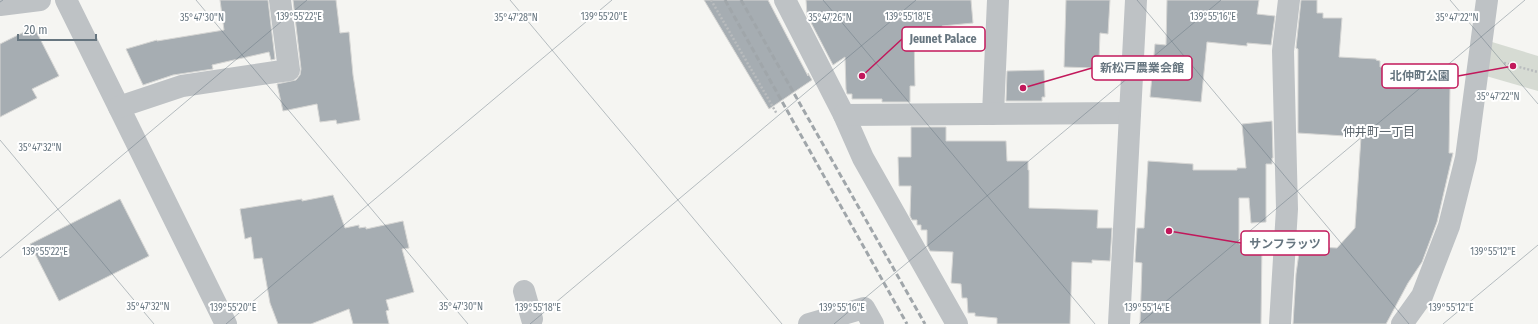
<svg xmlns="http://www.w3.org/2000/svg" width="1538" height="324" viewBox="0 0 1538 324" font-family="'Fira Sans Condensed','Noto Sans JP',sans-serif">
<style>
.green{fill:#d6dbd3}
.building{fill:#a6adb2;stroke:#d6d6d4}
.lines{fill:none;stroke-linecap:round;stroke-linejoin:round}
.path{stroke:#b8bbbd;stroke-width:2.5;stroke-dasharray:2 2;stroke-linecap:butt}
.minor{stroke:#bec2c5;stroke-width:22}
.rail{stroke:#a0a6aa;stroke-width:3;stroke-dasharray:6 3;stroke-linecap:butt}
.ticks{fill:none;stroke:#677680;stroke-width:1;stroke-opacity:0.45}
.labels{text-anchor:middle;stroke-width:4;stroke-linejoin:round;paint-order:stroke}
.neighbourhood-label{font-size:12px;fill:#545e66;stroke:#fff}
.ticks-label{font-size:10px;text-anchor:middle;fill:#677680;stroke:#fff;stroke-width:4;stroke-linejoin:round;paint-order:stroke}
.leader{fill:none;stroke:#c2185b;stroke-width:1.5}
.callout-dot{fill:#c2185b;stroke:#fff;stroke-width:1.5}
.callout{fill:#fff;stroke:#c2185b;stroke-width:1.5}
.callout-label{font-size:12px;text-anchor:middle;font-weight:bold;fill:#677680}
</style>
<rect width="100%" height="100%" fill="#f5f5f2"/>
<polygon class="green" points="1492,42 1538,56 1538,91 1486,76"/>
<g class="building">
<polygon points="220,0 268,0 275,59 271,60 269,52 212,65 213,69 173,75 143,85 126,49 157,40 157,41 224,30"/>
<polygon points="293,0 336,0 340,33 349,32 353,75 360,120 337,124 336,120 320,122 317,104 283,111 277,84 296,80 300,75 301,69"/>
<polygon points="704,0 768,0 808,76 808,73 812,80 769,109"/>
<polygon points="806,0 971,0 973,23 942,26 942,30 914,31 915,86 910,86 910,102 882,102 882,99 852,99 852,94 847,94 846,89 845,57 833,65 807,15"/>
<polygon points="1066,0 1110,0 1108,34 1100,33 1099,61 1095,61 1095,68 1064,67"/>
<polygon points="1167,0 1259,0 1257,14 1275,16 1271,45 1247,43 1247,46 1207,42 1201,102 1150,97 1155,44 1166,45"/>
<polygon points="1301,0 1317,0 1317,13 1323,13 1323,18 1342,18 1339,57 1376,59 1376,60 1380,61 1380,67 1406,68 1406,70 1411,70 1411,87 1441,86 1442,88 1450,88 1449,153 1453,153 1437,222 1422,262 1408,283 1386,324 1293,324 1296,274 1300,246 1337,248 1355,228 1361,137 1298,133 1298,49 1296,48"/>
<polygon points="34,27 59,76 32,89 37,98 0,117 0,44"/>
<polygon points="1044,70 1045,97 1042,97 1042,101 1006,101 1007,71"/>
<polygon points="1272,121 1273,158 1272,158 1272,164 1266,164 1266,222 1251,223 1249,198 1239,198 1239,244 1262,245 1261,324 1140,324 1142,263 1135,262 1137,228 1144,228 1148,161 1193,164 1193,170 1237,170 1237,168 1246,168 1242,124"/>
<polygon points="911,127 946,127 946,141 1006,141 1007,161 1028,161 1028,170 1029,170 1029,208 1098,210 1097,228 1112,228 1110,261 1092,260 1092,263 1072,262 1070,324 997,324 997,318 975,316 975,313 968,313 967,298 962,298 961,284 951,283 953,252 930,251 927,245 927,230 921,230 921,225 917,225 917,220 912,220 910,216 911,186 899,186 898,157 911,157"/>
<polygon points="333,195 345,228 359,225 359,228 366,227 366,229 403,221 409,248 402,249 414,292 386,300 389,310 386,311 389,324 353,324 349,309 311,324 278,324 270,303 262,258 254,259 251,237 245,239 240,209 302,199 302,201"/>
<polygon points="120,199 149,256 59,301 30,244"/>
</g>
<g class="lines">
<g class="path">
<polyline points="711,0 777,114"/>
<polyline points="1504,63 1538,72"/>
</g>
<g class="minor">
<polyline points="66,0 226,324"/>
<polyline points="785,0 844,115 863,158 957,324"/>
<polyline points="0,5 40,0"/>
<polyline points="119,107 182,86 289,70 280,0"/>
<polyline points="993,114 998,0"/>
<polyline points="844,115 1130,113"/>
<polyline points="524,291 532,319"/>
<polyline points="809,324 864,308 873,324"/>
<polyline points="1119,324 1136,0"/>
<polyline points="1280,324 1287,209 1283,51 1289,0"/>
<polyline points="1402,324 1422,296 1449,226 1466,158 1487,0"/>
</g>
<g class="rail">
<polyline points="725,0 907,324"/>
<polyline points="741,0 925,324"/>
</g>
</g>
<path class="ticks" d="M196,0L468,324M510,0L782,324M823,0L1095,324M1137,0L1409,324M1450,0L1538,104M0,2L3,0M0,140L154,324M0,258L307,0M226,324L612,0M530,324L916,0M834,324L1221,0M1139,324L1525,0M1443,324L1538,245"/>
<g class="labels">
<g class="neighbourhood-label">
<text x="1379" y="136">仲井町一丁目</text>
</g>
</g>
<g class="ticks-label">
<text x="299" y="20">139°55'22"E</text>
<text x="604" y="20">139°55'20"E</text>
<text x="908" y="20">139°55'18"E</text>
<text x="1213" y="20">139°55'16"E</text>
<text x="202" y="21">35°47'30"N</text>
<text x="516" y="21">35°47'28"N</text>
<text x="830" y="21">35°47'26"N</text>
<text x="1457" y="21">35°47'22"N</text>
<text x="1498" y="100">35°47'22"N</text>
<text x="40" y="151">35°47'32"N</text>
<text x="1493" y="255">139°55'12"E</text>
<text x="45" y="255">139°55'22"E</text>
<text x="148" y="310">35°47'32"N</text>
<text x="461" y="310">35°47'30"N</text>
<text x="233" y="311">139°55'20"E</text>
<text x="538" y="311">139°55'18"E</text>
<text x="842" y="311">139°55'16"E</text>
<text x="1147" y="311">139°55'14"E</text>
<text x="1451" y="311">139°55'12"E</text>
</g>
<path class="leader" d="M862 76L902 39M1023 88L1092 68M1513 66L1458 76M1169 231L1241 243"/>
<g class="callout-dot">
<circle cx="862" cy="76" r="4"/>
<circle cx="1023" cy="88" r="4"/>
<circle cx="1513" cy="66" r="4"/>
<circle cx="1169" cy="231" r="4"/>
</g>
<g class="callout">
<rect x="902" y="27" width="83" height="24" rx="4"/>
<rect x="1092" y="56" width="100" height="24" rx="4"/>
<rect x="1382" y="64" width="76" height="24" rx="4"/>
<rect x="1241" y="231" width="88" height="24" rx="4"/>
</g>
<g class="callout-label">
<text x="943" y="43">Jeunet Palace</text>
<text x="1142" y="72">新松戸農業会館</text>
<text x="1420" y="80">北仲町公園</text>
<text x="1285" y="248">サンフラッツ</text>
</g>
<path d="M18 34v6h78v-6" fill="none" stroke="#677680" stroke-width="2"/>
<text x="24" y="34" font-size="12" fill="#677680" stroke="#ffffff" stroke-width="3" paint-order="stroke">20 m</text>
</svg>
